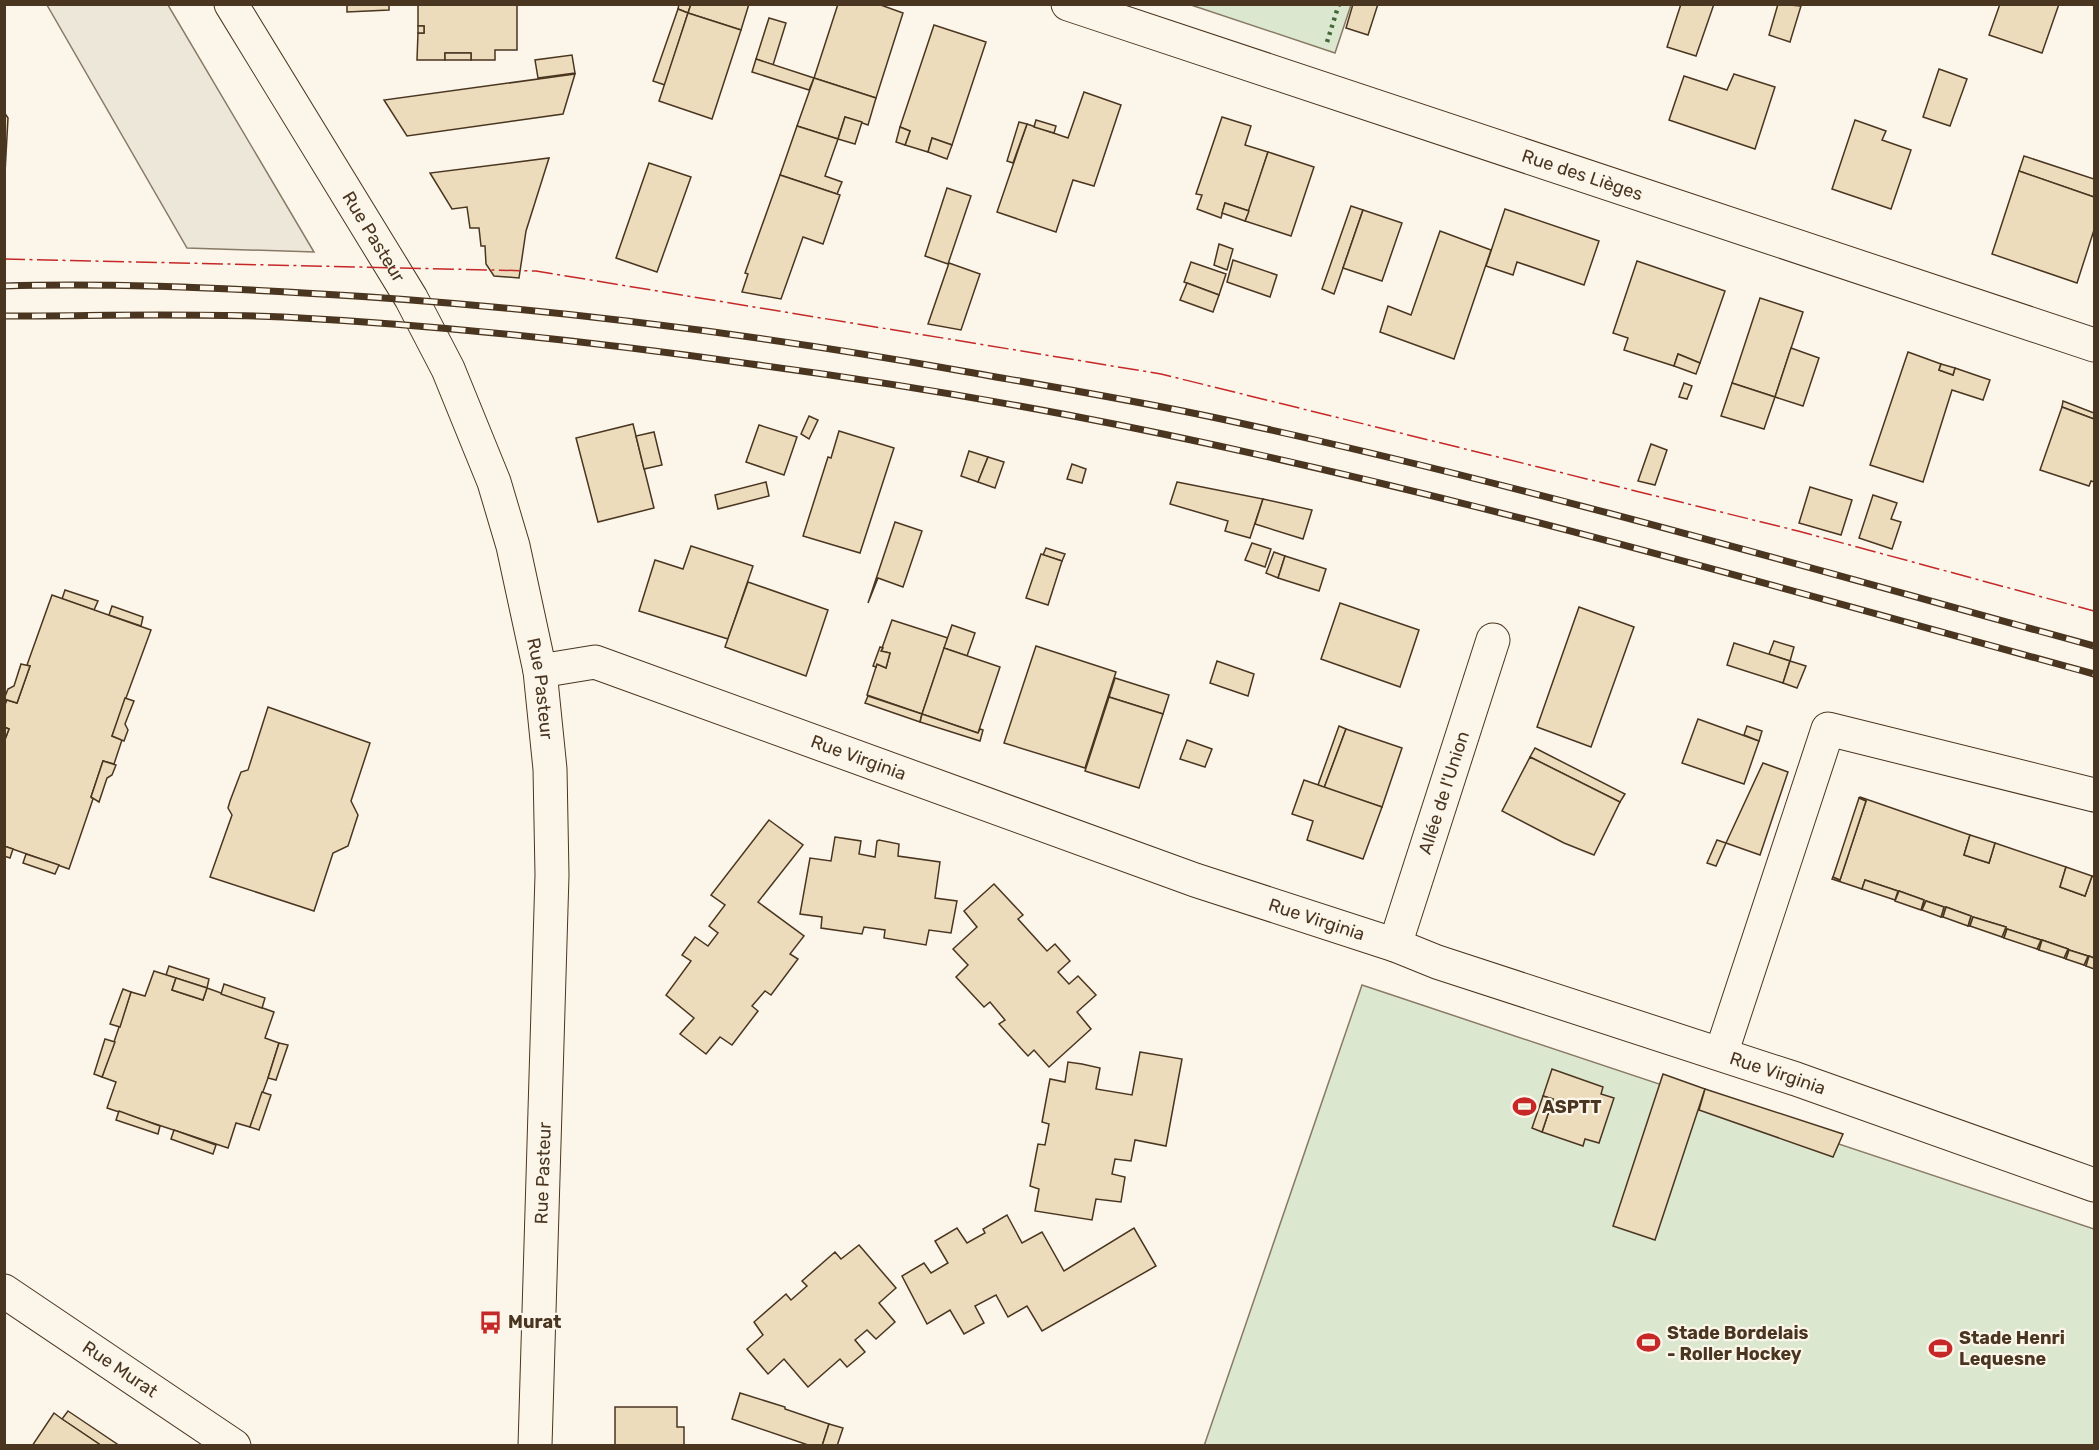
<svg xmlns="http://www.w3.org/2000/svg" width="2099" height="1450" viewBox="0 0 2099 1450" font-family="Rubik,sans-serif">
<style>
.green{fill:#dce7d0;stroke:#887966;stroke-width:1.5}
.parking{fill:#ede7d9;stroke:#887966;stroke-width:1.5}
.building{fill:#ecdcbc;stroke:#4a3520;stroke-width:1.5}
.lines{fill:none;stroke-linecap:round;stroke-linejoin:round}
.street-casing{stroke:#4a3520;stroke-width:35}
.secondary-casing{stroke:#4a3520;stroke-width:35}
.street{stroke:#fbf6e9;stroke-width:33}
.secondary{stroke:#fbf6e9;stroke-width:33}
.rail-casing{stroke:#4a3520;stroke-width:7}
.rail{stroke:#fbf6e9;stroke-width:4.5;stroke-dasharray:14;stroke-linecap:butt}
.hedge{stroke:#436837;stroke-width:4.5;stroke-dasharray:3 4.5;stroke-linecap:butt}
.power{stroke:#c62828;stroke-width:1.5;stroke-dasharray:21 4.5 3 4.5;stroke-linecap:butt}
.labels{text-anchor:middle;stroke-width:4.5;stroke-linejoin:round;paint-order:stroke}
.street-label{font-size:18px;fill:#4a3520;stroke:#fbf6e9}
.poi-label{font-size:18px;font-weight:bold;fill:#4a3520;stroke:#fbf6e9;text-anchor:start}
</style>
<rect width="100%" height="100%" fill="#fbf6e9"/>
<g class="green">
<polygon points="1191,5 1351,5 1335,53"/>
<polygon points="1362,985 2094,1229 2094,1445 1204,1446"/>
</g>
<polygon class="parking" points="47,5 168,5 314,252 187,248"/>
<g class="building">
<polygon points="347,4 389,4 389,10 347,12"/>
<polygon points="418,4 517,4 517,50 495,50 495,60 471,60 471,53 445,53 445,60 417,60 418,33 424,33 424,26 418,26"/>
<polygon points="679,4 691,4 688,13 678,9"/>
<polygon points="691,4 749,4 741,30 688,13"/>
<polygon points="838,4 878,4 903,13 876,98 814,78"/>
<polygon points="1353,4 1378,4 1368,35 1346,28"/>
<polygon points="1681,4 1714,4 1696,56 1667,47"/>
<polygon points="1778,4 1801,6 1790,42 1769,35"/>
<polygon points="2000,4 2059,4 2042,53 1989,35"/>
<polygon points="678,9 688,13 665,85 653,81"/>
<polygon points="688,13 741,30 712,119 659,101"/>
<polygon points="769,18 786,23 773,65 756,59"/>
<polygon points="934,25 986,42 952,145 932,138 928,152 905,145 910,131 900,127"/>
<rect x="418" y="26" width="6" height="7"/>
<rect x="445" y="53" width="26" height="7"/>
<polygon points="572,55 575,73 538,78 535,60"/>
<polygon points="756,59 814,78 809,90 752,72"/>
<polygon points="1939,69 1967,79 1950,126 1923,117"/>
<polygon points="575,74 563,114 407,136 384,100"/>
<polygon points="1734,74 1775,87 1755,149 1669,120 1684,76 1727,90"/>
<polygon points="814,78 876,98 868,125 845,117 838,139 797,126"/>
<polygon points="1084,92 1121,105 1094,186 1073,180 1056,232 997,212 1027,124 1068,138"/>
<polygon points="4,112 8,118 4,191"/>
<polygon points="845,117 862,122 855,144 838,139"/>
<polygon points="1222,117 1251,126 1245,145 1268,152 1249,211 1225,203 1221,218 1197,209 1202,195 1196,194"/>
<polygon points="1036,120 1056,126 1054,133 1034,127"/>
<polygon points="1855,120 1886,131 1882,140 1911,150 1891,209 1832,189"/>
<polygon points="1019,122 1027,124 1013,163 1007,161"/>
<polygon points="797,126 838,139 825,176 842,182 837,194 780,175"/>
<polygon points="900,127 910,131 905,145 896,142"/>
<polygon points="932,138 952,145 947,159 928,152"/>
<polygon points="1268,152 1314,167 1291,236 1245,221"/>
<polygon points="2024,156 2094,179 2094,197 2019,171"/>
<polygon points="549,158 526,231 519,278 494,276 486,264 485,246 481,246 479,228 470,228 467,207 452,209 430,173"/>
<polygon points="649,163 691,177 657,272 616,258"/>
<polygon points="2019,171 2094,197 2094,230 2077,283 1992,254"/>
<polygon points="780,175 840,195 823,244 803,237 781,299 742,292 748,274 745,273"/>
<polygon points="947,188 971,196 948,264 925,256"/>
<polygon points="1225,203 1249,211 1245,221 1222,213"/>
<polygon points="1351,206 1363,210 1334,294 1322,289"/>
<polygon points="1505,209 1599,241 1584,285 1517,262 1513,275 1486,266"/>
<polygon points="1363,210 1402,223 1382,281 1343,268"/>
<polygon points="1440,231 1491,250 1454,359 1380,332 1388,306 1411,315"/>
<polygon points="1219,244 1233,249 1227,270 1214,265"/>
<polygon points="1233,260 1277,275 1270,297 1227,282"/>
<polygon points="1637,261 1725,291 1700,363 1678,354 1674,366 1624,350 1628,338 1613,333"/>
<polygon points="1191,262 1226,274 1219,295 1184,282"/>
<polygon points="949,263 980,274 961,330 928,324"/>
<polygon points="1187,283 1219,295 1213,312 1180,300"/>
<polygon points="1760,298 1803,312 1775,397 1732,383"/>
<polygon points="1791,348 1819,358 1803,406 1775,397"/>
<polygon points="1908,352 1941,364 1939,370 1953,375 1955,368 1990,380 1983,400 1952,390 1923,482 1870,465"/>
<polygon points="1678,354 1700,363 1696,374 1674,366"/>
<polygon points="1941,364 1955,368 1953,375 1939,370"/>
<polygon points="1684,383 1692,386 1687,399 1679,397"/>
<polygon points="1732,383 1775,397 1764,429 1721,416"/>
<polygon points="2063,401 2094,413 2094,419 2062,407"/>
<polygon points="2062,407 2094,419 2094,482 2091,481 2089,486 2040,470"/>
<polygon points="809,416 818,420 809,439 801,434"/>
<polygon points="633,424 654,508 598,522 576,438"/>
<polygon points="759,425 797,437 784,475 746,462"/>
<polygon points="839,431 894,448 860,553 803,536 828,457 831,458"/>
<polygon points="654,432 662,465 644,469 636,436"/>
<polygon points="1651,444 1667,450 1655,485 1638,481"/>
<polygon points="969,451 988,457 978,482 961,476"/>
<polygon points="988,457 1004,462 995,488 978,482"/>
<polygon points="1072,464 1086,469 1082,483 1067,479"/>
<polygon points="766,482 769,496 718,509 715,495"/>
<polygon points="1177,482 1263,499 1250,538 1225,531 1228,521 1170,504"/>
<polygon points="1810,487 1852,500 1841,535 1799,523"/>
<polygon points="1873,495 1897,503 1891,519 1901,522 1892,549 1859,538"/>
<polygon points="1263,499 1312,510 1303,539 1255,524"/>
<polygon points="895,522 922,531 903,587 878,578 868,603"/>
<polygon points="1252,543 1271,549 1265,567 1245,560"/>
<polygon points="691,546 753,566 728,639 639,611 655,560 683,569"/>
<polygon points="1046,548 1065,554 1062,561 1043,555"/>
<polygon points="1274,552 1285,556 1278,578 1266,573"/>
<polygon points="1041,554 1062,561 1048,605 1026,598"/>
<polygon points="1285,556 1326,569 1319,591 1278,578"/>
<polygon points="748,582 828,610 806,676 725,647"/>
<polygon points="65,590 98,601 94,610 62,599"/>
<polygon points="52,595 151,630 112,736 122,740 114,764 103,761 91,797 93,799 69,869 4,846 4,742 9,729 4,727 4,707 7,700 17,703 30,666 27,665"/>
<polygon points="1340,603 1419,630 1400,687 1321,659"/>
<polygon points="112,606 143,617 141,626 109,615"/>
<polygon points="1579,607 1634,627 1591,747 1537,727"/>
<polygon points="892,620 948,638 922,714 867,695 877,664 886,668 890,653 881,651"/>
<polygon points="952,625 975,633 967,656 944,648"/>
<polygon points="1774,641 1794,647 1790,661 1769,654"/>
<polygon points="1734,643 1790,661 1783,683 1727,665"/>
<polygon points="1036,646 1116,672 1085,768 1004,743"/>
<polygon points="880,647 883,648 881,651 890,653 886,668 877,664 876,667 873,666"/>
<polygon points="944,648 1000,667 978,733 922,714"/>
<polygon points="1217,661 1254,674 1248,696 1210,683"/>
<polygon points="1790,661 1806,666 1797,688 1783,683"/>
<polygon points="21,664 30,666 17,703 4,699 8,689 14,686"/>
<polygon points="1115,678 1169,695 1163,714 1109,697"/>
<polygon points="868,696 922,714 920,722 865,703"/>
<polygon points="1109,697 1163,714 1139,788 1085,771"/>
<polygon points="125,698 134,701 125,724 128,730 124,741 112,736"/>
<polygon points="268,707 370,743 351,801 358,815 348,846 333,853 314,911 210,877 232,815 228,808 230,801 241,772 248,770"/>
<polygon points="922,714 978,733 980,729 983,730 980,741 920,722"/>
<polygon points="1698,719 1759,741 1744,784 1682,763"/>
<polygon points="1339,726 1346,729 1324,788 1318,785"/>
<polygon points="1747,726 1762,731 1759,741 1744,735"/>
<polygon points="4,727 9,729 4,742"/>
<polygon points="1346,729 1402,748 1382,807 1324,788"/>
<polygon points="1187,740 1212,749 1205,767 1180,759"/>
<polygon points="1535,748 1625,794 1620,802 1530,757"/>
<polygon points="1530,757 1620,802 1594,855 1564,843 1502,811"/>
<polygon points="103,761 116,765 112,775 107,778 99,802 91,797"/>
<polygon points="1763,763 1788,772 1760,855 1726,843"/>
<polygon points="1304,780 1382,807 1363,859 1307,840 1313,821 1292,814"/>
<polygon points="1860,797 1970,835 1964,855 1989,863 1995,843 2066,867 2060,887 2085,896 2092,876 2094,877 2094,958 2089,956 2086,966 2084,965 2088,956 2069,950 2066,959 2064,958 2068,949 2042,940 2039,950 2037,949 2041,940 2007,929 2004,938 2002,937 2006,927 1973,917 1970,926 1968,926 1971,916 1946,907 1943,917 1941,917 1944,907 1926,901 1922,910 1924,900 1899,891 1895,901 1898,891 1865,880 1862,889 1832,879 1833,877 1840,880 1866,801 1859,798"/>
<polygon points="1859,798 1866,801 1840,880 1833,877"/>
<polygon points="769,820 803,845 758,902 804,936 790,954 798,959 771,995 765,991 752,1006 758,1011 732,1045 720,1037 706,1054 680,1034 694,1018 666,995 691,961 682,955 695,937 708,946 718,933 709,926 725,905 711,895"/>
<polygon points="1970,835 1995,843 1989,863 1964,855"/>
<polygon points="835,837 861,841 859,854 875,857 877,841 879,840 899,844 898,856 940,862 935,898 957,901 951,933 929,930 926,945 884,938 885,930 864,927 862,934 821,928 822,917 800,914 810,858 831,861"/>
<polygon points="1717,840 1726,843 1716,866 1707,863"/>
<polygon points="4,846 13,849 10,858 4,856"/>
<polygon points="26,854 59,865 55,874 23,863"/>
<polygon points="2066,867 2092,876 2085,896 2060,887"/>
<polygon points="1865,880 1898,891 1895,900 1862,889"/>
<polygon points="994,884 1023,915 1018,919 1047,951 1055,944 1070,961 1058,972 1069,984 1078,976 1096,995 1077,1012 1091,1029 1049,1067 1034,1050 1028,1056 999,1024 1005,1020 990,1002 984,1007 956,977 968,965 953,949 977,927 964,911"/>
<polygon points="1899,891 1924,900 1921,910 1895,901"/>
<polygon points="1926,901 1944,907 1941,917 1922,910"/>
<polygon points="1946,907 1971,916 1968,926 1943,917"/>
<polygon points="1973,917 2006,927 2002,937 1970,926"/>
<polygon points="2007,929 2041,940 2037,949 2004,938"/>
<polygon points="2042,940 2068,949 2064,958 2039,950"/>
<polygon points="2069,950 2088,956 2084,965 2066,959"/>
<polygon points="2089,956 2094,958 2094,969 2086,966"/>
<polygon points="169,966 209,979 207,988 166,975"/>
<polygon points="154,971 176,978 172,990 203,1000 207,988 274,1012 265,1038 279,1043 268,1078 250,1127 236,1123 228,1148 107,1108 116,1082 102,1077 131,992 145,996"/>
<polygon points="176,978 207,988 203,1000 172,990"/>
<polygon points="224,984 265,998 262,1008 221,994"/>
<polygon points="123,989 131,992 120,1027 110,1024"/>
<polygon points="105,1039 115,1042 102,1077 94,1074"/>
<polygon points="279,1043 288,1045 276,1080 268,1078"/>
<polygon points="1140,1052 1182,1059 1166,1146 1135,1140 1131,1161 1115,1159 1112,1174 1125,1177 1121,1202 1096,1199 1092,1220 1035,1211 1039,1189 1030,1186 1038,1144 1045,1145 1049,1124 1042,1122 1050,1079 1065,1082 1068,1062 1082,1064 1100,1068 1096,1089 1132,1095"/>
<polygon points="1552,1069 1603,1087 1601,1094 1614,1098 1599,1143 1585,1139 1583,1146 1542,1132 1553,1099 1543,1096"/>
<polygon points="1663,1074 1705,1089 1655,1240 1613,1226"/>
<polygon points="1705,1089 1843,1134 1833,1157 1699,1110"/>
<polygon points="262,1092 271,1095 259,1130 250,1127"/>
<polygon points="1543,1096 1553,1099 1542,1132 1532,1128"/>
<polygon points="119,1111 160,1126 158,1134 116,1120"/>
<polygon points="174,1130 216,1145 213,1154 171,1139"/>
<polygon points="1007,1215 1022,1243 1042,1232 1064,1271 1134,1228 1156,1266 1042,1331 1027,1306 1008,1317 996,1295 975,1306 984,1323 964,1334 950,1310 927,1324 902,1276 924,1263 931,1273 948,1263 935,1241 957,1228 967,1243 985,1233 983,1229"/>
<polygon points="859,1245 896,1288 879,1303 895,1322 876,1339 867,1330 855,1340 865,1352 847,1367 840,1359 808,1387 784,1359 768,1374 747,1349 763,1335 754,1322 786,1294 791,1300 807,1286 802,1281 835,1252 841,1259"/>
<polygon points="740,1393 785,1407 785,1409 829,1424 822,1446 811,1446 732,1419"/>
<polygon points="615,1407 677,1407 677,1427 684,1427 684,1446 615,1446"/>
<polygon points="68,1411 120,1446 102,1446 62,1419"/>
<polygon points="54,1413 62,1419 102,1446 32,1446"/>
<polygon points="829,1424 843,1428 837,1446 822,1446"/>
</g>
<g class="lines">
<defs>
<g id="street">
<path id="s1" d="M1068,4L2094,345"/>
<path id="s2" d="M540,671L595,662L1195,880L1395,945L1437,962L1796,1079L2094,1185"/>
<path id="s3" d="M1395,945L1493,640"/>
<polyline points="1721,1054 1828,729 2094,795"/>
<path id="s4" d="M4,1291L234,1446"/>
</g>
<g id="secondary">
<path id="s5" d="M231,4L411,298L448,369L494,482L513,546L540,671L550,769L552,875L535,1446"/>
</g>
</defs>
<use href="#street" class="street-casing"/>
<use href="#secondary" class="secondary-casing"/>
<use href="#street" class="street"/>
<use href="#secondary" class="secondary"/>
<defs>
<g id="rail">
<path d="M4,286C104,283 204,287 304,293C525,305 744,332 962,371C1053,387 1145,402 1235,422C1524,485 1809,568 2094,646"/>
<path d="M4,316C97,316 190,313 283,317C439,325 596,342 751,364C857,378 963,395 1068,415C1414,481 1754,581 2094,674"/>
</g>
</defs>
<use href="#rail" class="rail-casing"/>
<use href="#rail" class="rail"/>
<polyline class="hedge" points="1327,42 1339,4"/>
<polyline class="power" points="4,259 536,271 1161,374 1798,531 2094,611"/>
</g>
<defs>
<symbol id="stadium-bare" viewBox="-9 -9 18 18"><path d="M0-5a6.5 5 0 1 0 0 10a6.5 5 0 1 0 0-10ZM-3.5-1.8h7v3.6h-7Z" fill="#c62828" stroke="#fbf6e9" stroke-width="2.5" paint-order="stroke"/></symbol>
<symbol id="bus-bare" viewBox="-9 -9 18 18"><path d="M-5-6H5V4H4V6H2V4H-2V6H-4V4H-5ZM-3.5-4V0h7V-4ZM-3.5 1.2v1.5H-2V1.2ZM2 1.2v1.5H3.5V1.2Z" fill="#c62828" stroke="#fbf6e9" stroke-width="2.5" paint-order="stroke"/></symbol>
</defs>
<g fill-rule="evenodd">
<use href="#stadium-bare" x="1508" y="1090" width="33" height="33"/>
<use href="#bus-bare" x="474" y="1306" width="33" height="33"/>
<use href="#stadium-bare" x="1632" y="1326" width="33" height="33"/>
<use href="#stadium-bare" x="1924" y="1332" width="33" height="33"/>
</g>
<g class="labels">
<g class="street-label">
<text dy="6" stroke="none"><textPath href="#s1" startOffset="542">Rue des Lièges</textPath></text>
<text dy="6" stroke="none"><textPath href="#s5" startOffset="273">Rue Pasteur</textPath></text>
<text dy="6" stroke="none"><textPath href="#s5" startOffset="759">Rue Pasteur</textPath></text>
<text dy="6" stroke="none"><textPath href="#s2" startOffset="336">Rue Virginia</textPath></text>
<text dy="6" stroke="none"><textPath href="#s3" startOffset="160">Allée de l'Union</textPath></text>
<text dy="6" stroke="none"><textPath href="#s2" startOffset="822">Rue Virginia</textPath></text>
<text dy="6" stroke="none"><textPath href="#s2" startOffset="1308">Rue Virginia</textPath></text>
<text transform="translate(543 1173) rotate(-88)" y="6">Rue Pasteur</text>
<text dy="6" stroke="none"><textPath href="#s4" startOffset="140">Rue Murat</textPath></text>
</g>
<g class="poi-label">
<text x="1542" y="1113">ASPTT</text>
<text x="508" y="1328">Murat</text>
<text x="1667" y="1339">Stade Bordelais<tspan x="1667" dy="21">- Roller Hockey</tspan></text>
<text x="1959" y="1344">Stade Henri<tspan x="1959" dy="21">Lequesne</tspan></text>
</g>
</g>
<rect width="2099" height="1450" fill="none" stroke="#4a3520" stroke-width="12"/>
</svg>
